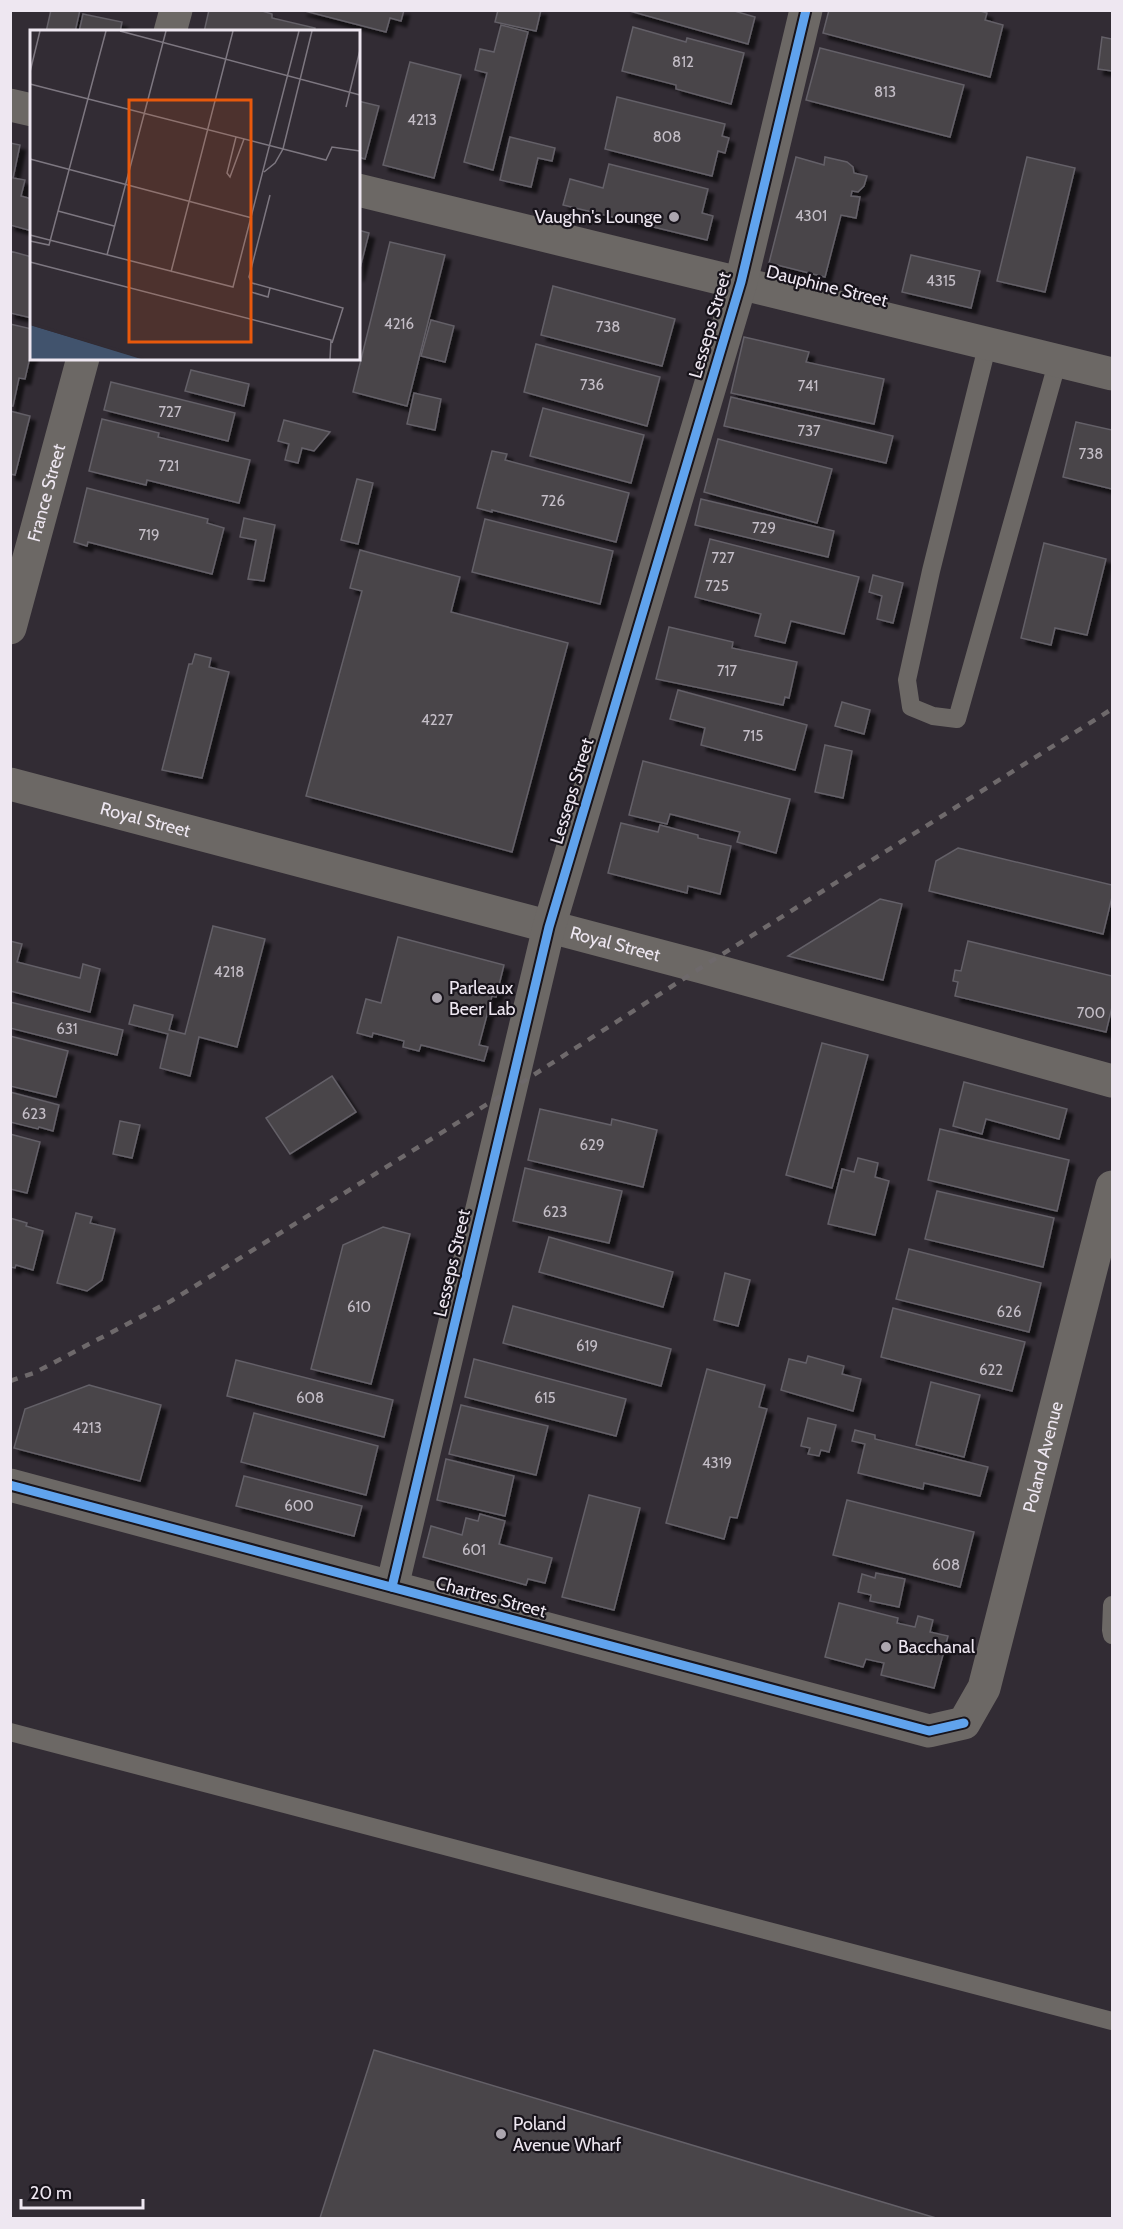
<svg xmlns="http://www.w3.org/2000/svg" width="1123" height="2229" viewBox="0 0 1123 2229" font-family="Cabin,sans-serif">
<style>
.building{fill:#48444a;stroke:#646067;stroke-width:1.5;filter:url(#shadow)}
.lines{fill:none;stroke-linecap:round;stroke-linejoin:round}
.service{stroke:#6c6865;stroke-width:18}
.minor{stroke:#6c6865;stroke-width:33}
.tertiary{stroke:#6c6865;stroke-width:33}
.rail{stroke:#6e696b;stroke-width:4.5;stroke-dasharray:8 8;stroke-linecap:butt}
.cycleway-casing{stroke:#18141b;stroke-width:13}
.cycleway{stroke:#60a3ed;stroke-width:9}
.poi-dot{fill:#aca6af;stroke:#18141b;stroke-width:2}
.labels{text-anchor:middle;stroke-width:4.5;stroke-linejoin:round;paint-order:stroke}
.number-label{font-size:15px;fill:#c4bec7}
.poi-label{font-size:18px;fill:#eee7f1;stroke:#18141b;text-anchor:start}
.street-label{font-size:18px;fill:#eee7f1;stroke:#18141b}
.inset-road{fill:none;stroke:#7d7780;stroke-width:1.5}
.view{fill:#e8590c;fill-opacity:0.15;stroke:#e8590c;stroke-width:3}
.inset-edge{fill:none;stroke:#eee7f1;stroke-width:3}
</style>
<defs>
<filter id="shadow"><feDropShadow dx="5.5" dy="5.5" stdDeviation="1.5" flood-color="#0009"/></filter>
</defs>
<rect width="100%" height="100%" fill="#322c34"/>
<g class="building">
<polygon points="51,10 80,10 75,32 46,32"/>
<polygon points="209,10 259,10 272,14 272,18 315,28 314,32 204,32"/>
<polygon points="301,10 404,10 401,21 390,18 386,32"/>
<polygon points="498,10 541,10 536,31 495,22"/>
<polygon points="626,10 731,10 755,17 748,44"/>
<polygon points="829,10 977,10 987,13 985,20 1003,25 990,77 823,33"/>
<polygon points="83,14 122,22 120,32 79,32"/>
<polygon points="501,25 528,32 493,170 464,162 487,73 475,70 480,49 494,52"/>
<polygon points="633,27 686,42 687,38 744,53 731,104 676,89 676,85 622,71"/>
<polygon points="1102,37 1112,39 1112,71 1098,69"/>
<polygon points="820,48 964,85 950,137 806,100"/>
<polygon points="410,62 461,75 434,178 383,165"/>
<polygon points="617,97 725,124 722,136 729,138 725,153 718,151 712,176 605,149"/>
<polygon points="358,101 379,106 365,159 358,157"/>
<polygon points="510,137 555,148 552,161 538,158 531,187 500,180"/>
<polygon points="10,143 20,145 13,178 25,180 21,196 32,199 32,231 10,225"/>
<polygon points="796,157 824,165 825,157 847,162 853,167 854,173 867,176 864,186 858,192 852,191 851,196 860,197 856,218 841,215 825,277 769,263"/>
<polygon points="1027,157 1075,168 1045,292 997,281"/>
<polygon points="609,164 708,189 702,213 713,216 707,240 563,205 570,179 603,188"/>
<polygon points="358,230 369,233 358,276"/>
<polygon points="390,242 445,255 407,406 353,392"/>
<polygon points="10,251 32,257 32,318 10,313"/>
<polygon points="911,255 980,271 971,308 902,292"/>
<polygon points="553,286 675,319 662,366 541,335"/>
<polygon points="431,320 454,326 445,362 421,356"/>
<polygon points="10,324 32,329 32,357 30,357 25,379 19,378 13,406 10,406"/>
<polygon points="744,337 809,352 806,362 884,379 874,424 731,393"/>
<polygon points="536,344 660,377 647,426 524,392"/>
<polygon points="191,370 249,384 244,406 185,391"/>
<polygon points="111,382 235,413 228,441 104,410"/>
<polygon points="414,393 441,399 435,430 407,424"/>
<polygon points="731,397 893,436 886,463 724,426"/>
<polygon points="543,408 644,435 631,483 530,456"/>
<polygon points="10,411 30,416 15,475 10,474"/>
<polygon points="102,419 159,433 158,437 250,460 239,503 147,480 146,485 89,471"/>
<polygon points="284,420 330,432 314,451 302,448 298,463 285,460 289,444 278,441"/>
<polygon points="1076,422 1112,430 1112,489 1063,477"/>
<polygon points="718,439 832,469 817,523 704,492"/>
<polygon points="492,451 507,454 505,460 629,493 616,542 492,510 492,512 477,508"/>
<polygon points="357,479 373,483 358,544 341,540"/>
<polygon points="87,488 208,519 207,523 224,528 212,574 88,542 87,546 74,542"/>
<polygon points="701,499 834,531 828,557 695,525"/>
<polygon points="244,518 275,525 264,581 248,579 256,540 240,537"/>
<polygon points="485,519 613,551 600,604 472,572"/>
<polygon points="710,539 859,577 844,634 791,621 785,643 755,636 761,614 695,597"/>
<polygon points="1044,543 1106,559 1087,635 1055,628 1051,645 1021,638"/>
<polygon points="360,550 460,577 451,612 568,643 512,852 306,796 362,591 350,588"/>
<polygon points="873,575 903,583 893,623 877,619 882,596 869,592"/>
<polygon points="669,627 733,642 732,648 797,662 789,698 785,697 783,705 656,679"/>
<polygon points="195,654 211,658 209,667 229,672 202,778 162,770 189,664 192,664"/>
<polygon points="678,690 807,725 795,770 701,745 705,728 670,719"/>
<polygon points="842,702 870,710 864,734 835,726"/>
<polygon points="825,745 852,751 843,798 815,792"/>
<polygon points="643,761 790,799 776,853 737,842 740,832 670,814 667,824 629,815"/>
<polygon points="621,823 658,832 660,825 698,835 698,838 731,846 720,894 688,886 687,893 608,873"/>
<polygon points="958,848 1112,885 1112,897 1103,934 929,891 936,861"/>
<polygon points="880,899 902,904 883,980 788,956"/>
<polygon points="213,926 265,939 237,1047 199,1037 190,1076 160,1068 168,1034 129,1024 134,1005 173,1015 169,1030 185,1034"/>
<polygon points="398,937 504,965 496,997 492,996 479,1045 488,1047 484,1061 421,1045 419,1051 403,1047 404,1041 373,1033 372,1037 357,1033 366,999 381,1003"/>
<polygon points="10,941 22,944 17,962 80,978 83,964 100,969 90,1012 10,991"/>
<polygon points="968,941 1112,976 1112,1007 1106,1032 955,996 958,982 953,981 955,970 961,971"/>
<polygon points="10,1002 123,1030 117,1055 10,1028"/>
<polygon points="10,1036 68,1051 56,1097 10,1086"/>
<polygon points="822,1043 868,1055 832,1188 786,1175"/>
<polygon points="332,1076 356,1112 290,1154 266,1118"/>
<polygon points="964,1082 1067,1109 1059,1139 986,1119 982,1134 953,1126"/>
<polygon points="10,1092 59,1105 53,1131 39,1127 38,1129 10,1122"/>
<polygon points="540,1109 611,1125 612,1119 657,1130 643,1187 528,1160"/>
<polygon points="120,1121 140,1125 132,1158 113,1154"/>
<polygon points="940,1129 1069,1160 1057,1211 928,1180"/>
<polygon points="10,1134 40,1142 27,1193 10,1189"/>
<polygon points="858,1158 878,1163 875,1177 889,1181 875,1235 828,1224 842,1169 854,1172"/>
<polygon points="525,1168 622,1191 609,1243 513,1221"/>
<polygon points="937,1191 1054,1218 1043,1267 925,1239"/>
<polygon points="76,1213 92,1217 90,1223 115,1229 102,1280 87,1291 57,1283"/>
<polygon points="10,1218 27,1223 26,1226 43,1231 33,1270 16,1265 15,1268 10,1267"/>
<polygon points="383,1227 410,1234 371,1384 311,1369 343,1245"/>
<polygon points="549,1237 673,1272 663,1307 539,1272"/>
<polygon points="909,1249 1041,1283 1029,1332 896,1299"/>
<polygon points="725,1273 750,1280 738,1326 714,1320"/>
<polygon points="513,1306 671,1349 661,1386 503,1343"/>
<polygon points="893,1308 1025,1342 1012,1391 881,1357"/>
<polygon points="808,1356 844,1366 842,1374 861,1379 853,1411 781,1390 789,1359 806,1363"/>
<polygon points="474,1359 626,1399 616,1436 465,1397"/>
<polygon points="236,1360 393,1400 384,1437 227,1396"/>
<polygon points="707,1369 765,1385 759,1407 767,1409 737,1518 730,1517 724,1539 666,1523"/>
<polygon points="931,1382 980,1395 964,1457 916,1445"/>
<polygon points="89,1385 161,1405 140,1481 14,1448 25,1409"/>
<polygon points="461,1405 548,1426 536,1475 449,1454"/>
<polygon points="254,1413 378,1446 366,1495 241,1462"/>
<polygon points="808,1418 836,1425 829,1452 821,1450 819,1456 808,1454 810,1448 801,1446"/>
<polygon points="855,1430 875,1435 875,1439 988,1467 980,1496 924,1483 923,1489 858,1473 865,1444 852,1441"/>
<polygon points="446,1459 514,1476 505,1516 437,1500"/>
<polygon points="244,1476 362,1506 354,1536 236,1506"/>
<polygon points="589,1495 640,1508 614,1610 562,1597"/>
<polygon points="847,1500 974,1532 960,1587 833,1555"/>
<polygon points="480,1514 505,1521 499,1544 552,1558 545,1583 528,1579 526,1585 423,1557 431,1526 462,1535 466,1518 478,1521"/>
<polygon points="876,1573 905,1579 899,1607 870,1601 871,1595 858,1592 862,1574 875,1578"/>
<polygon points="839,1603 898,1618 897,1623 915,1627 918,1616 933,1620 930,1632 948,1636 934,1688 881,1675 884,1663 866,1659 863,1667 825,1657"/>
<polygon points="374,2050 936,2218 320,2218"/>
</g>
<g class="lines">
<g class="service">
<polyline points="988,343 931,571 907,680 911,707 933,716 957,719 1058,360"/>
<polyline points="1112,1605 1111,1630 1112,1635"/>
<polyline points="10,1732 1112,2021"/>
</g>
<g class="minor">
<polyline points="170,32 176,10"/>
<polyline points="10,105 32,110"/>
<polyline points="358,190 1112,374"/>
<path id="s1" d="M10,628L83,358"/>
<path id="s2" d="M10,784L702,967L1112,1081"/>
<polyline points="392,1587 549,927 741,282 806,10"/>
</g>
<path class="tertiary" id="s3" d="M10,1485L929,1731L964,1723L984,1688L1112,1187"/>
<polyline class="rail" points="10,1381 34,1373 171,1301 510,1090 702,967 1112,709"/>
<defs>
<g id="cycleway">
<polyline points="10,1485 929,1731 964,1723"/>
<polyline points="392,1587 549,927 741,282 806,10"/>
</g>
</defs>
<use href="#cycleway" class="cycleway-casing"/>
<use href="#cycleway" class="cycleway"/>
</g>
<g class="poi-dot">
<circle cx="674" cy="217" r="6"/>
<circle cx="437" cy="998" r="6"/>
<circle cx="886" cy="1647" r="6"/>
<circle cx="501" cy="2134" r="6"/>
</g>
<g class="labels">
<g class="number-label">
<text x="683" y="67">812</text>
<text x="885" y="97">813</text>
<text x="422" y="125">4213</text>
<text x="667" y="142">808</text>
<text x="811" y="221">4301</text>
<text x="941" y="286">4315</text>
<text x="399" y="329">4216</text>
<text x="608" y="332">738</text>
<text x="592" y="390">736</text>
<text x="808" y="391">741</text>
<text x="170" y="417">727</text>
<text x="809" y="436">737</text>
<text x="1091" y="459">738</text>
<text x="169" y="471">721</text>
<text x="553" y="506">726</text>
<text x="764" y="533">729</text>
<text x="149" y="540">719</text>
<text x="723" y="563">727</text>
<text x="717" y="591">725</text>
<text x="727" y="676">717</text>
<text x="437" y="725">4227</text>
<text x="753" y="741">715</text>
<text x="229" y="977">4218</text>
<text x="1091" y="1018">700</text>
<text x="67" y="1034">631</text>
<text x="34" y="1119">623</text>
<text x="592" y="1150">629</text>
<text x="555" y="1217">623</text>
<text x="359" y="1312">610</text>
<text x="1009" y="1317">626</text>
<text x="587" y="1351">619</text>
<text x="991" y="1375">622</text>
<text x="310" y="1403">608</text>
<text x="545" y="1403">615</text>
<text x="87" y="1433">4213</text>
<text x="717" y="1468">4319</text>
<text x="299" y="1511">600</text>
<text x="474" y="1555">601</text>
<text x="946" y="1570">608</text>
</g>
<g class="poi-label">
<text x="662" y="223" text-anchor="end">Vaughn's Lounge</text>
<text x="449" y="994">Parleaux<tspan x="449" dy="21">Beer Lab</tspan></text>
<text x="898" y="1653">Bacchanal</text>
<text x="513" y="2130">Poland<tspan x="513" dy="21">Avenue Wharf</tspan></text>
</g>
<g class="street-label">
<text transform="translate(827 286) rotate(14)" y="6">Dauphine Street</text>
<text transform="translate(710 325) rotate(-74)" y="6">Lesseps Street</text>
<text dy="6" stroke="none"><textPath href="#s1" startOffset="140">France Street</textPath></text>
<text transform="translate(572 791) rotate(-73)" y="6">Lesseps Street</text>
<text dy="6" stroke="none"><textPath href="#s2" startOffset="140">Royal Street</textPath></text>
<text dy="6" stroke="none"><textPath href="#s2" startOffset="626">Royal Street</textPath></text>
<text transform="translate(452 1263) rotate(-77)" y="6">Lesseps Street</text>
<text dy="6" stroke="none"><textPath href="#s3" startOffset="1266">Poland Avenue</textPath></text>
<text transform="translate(491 1597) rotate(15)" y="6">Chartres Street</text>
</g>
</g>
<g transform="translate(30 30)">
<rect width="330" height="330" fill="#322c34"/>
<path d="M0,295L111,329H0Z" fill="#41536d"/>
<path d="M1,292L112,326L114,329L0,295Z" fill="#322c34"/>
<path class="inset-road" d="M90,1L330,65M0,42L10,1M0,54L296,130L302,117L330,121M316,77L330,20M206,107L197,143L200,147L214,109M0,129L222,188M234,142L245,133L253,119L282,1M240,165L219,247L222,253L313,278L302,313M28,181L84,196M0,205L203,257L269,1M0,211L19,215L76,1M77,225L136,1M0,232L301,310L300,329M141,242L203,1M221,262L238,267L240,258"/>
<path class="view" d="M99,70H221V312H99Z"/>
<rect width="330" height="330" class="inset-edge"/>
</g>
<rect width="1123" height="2229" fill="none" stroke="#eee7f1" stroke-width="24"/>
<path d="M21 2199v9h122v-9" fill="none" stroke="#eee7f1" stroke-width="3"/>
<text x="30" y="2199" font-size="18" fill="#eee7f1" stroke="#18141b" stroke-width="4.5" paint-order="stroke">20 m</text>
</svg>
